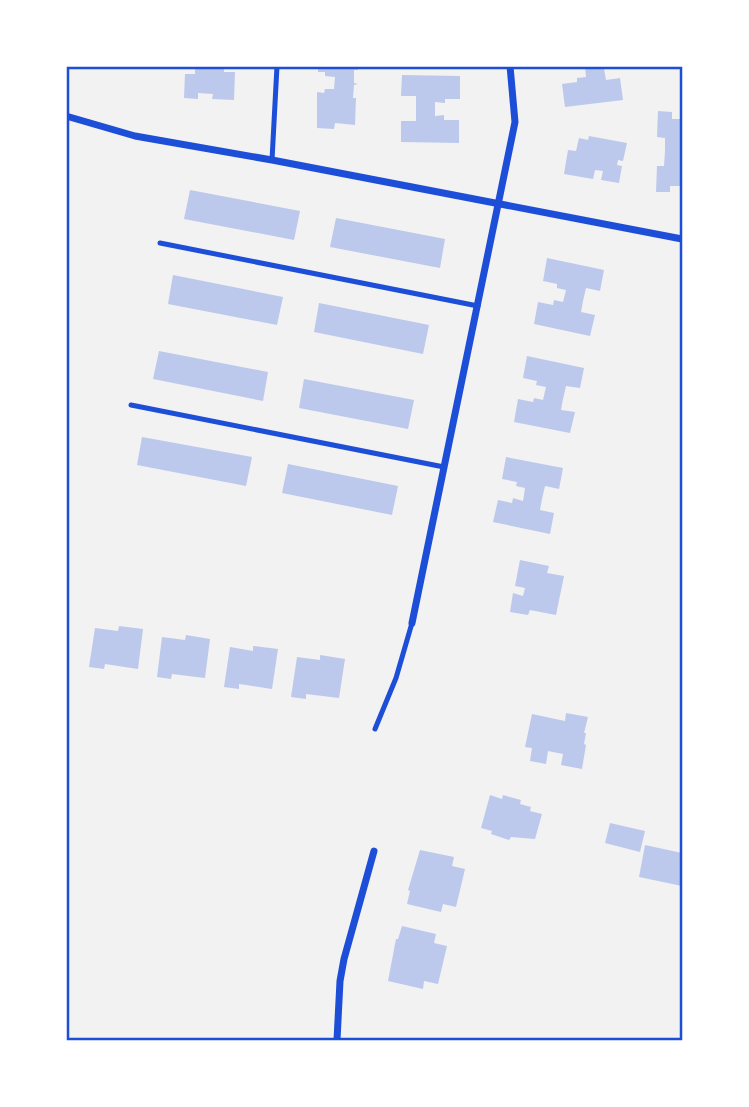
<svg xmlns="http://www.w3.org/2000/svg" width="749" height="1107" viewBox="0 0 749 1107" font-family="'Noto Serif',serif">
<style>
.building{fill:#bdc9ec}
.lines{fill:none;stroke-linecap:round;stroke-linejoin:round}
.service{stroke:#1d4ed8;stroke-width:5}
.minor{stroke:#1d4ed8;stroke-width:7}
.neatline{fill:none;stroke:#1d4ed8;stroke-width:2.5}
</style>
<rect width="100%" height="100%" fill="#f2f2f2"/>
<g class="building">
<polygon points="195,66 214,66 224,68 224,72 235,72 234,100 212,99 213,94 198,93 198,99 184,98 185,74 195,74"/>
<polygon points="318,66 358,66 358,70 354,70 354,83 358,84 354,85 353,98 356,98 355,125 335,123 334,129 317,128 317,92 324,93 325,89 334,89 335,77 325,76 325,72 318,72"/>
<polygon points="585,66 609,68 604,69 606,80 620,78 623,100 565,107 562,84 577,82 577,78 586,77"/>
<polygon points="402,75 460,76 460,99 445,99 445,103 435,102 435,116 444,115 444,120 459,120 459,143 401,142 401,121 416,121 416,96 401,96"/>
<polygon points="658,111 672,112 672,119 682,119 682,186 670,186 670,192 656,192 657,166 664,166 665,151 665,138 657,137"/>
<polygon points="589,136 627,143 623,161 618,160 617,165 622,166 619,183 601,180 603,171 595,170 593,179 564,174 568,150 576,151 579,138 588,140"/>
<polygon points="190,190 300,211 294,240 184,219"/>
<polygon points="336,218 445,239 440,268 330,247"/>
<polygon points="547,258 604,270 600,291 586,288 583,301 581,312 595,315 590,336 534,324 538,302 553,305 554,300 563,302 566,290 557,288 557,284 543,281"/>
<polygon points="173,275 283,297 277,325 168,304"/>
<polygon points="319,303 429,325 423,354 314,332"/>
<polygon points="159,351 268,372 263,401 153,379"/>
<polygon points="527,356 584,368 580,388 566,386 563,399 561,410 575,412 570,433 514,422 518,399 533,402 534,398 543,400 546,387 536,385 537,381 523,378"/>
<polygon points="304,379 414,400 408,429 299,408"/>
<polygon points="142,437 252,457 246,486 137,465"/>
<polygon points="506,457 563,468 559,489 545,486 542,499 540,510 554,513 550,534 493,522 498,500 512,503 513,498 523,501 524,495 525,488 516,486 517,482 502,479"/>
<polygon points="288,464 398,486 392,515 282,493"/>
<polygon points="520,560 549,566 547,573 564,576 556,615 530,610 528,615 510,612 513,593 523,596 525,588 515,586"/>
<polygon points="119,626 143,629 138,669 105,664 104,669 89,667 95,628 118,631"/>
<polygon points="186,635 210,639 205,678 172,674 171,679 157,677 162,637 185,640"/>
<polygon points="253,646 278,649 272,689 239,684 239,689 224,687 230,647 253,651"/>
<polygon points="320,655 345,659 339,698 306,694 306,699 291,697 297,657 320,660"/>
<polygon points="566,713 588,717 584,733 586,733 584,744 586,745 582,769 561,765 563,754 548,751 546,764 530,761 532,748 525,747 532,714 565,721"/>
<polygon points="490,795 502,799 503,795 521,800 520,804 531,807 530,811 542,814 535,839 511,837 509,840 491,834 492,831 481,828"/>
<polygon points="610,823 645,831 640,852 605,843"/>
<polygon points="645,845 682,853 682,886 639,877"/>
<polygon points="420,850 454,857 452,866 465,869 456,907 443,904 441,912 407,904 410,891 408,890"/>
<polygon points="402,926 436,934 434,943 447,946 438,984 424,981 423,989 388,981 396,939 398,939"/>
</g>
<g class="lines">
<g class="service">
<polyline points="272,160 277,66"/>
<polyline points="160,243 478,306"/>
<polyline points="131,405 444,467"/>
<polyline points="375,729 396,678 412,623"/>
</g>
<g class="minor">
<polyline points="66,116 135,136 272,160 682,239"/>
<polyline points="412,623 515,122 510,66"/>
<polyline points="337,1040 340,981 344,959 374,851"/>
</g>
</g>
<rect width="749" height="1107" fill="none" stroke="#ffffff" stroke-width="136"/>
<rect x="68" y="68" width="613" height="971" class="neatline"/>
</svg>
